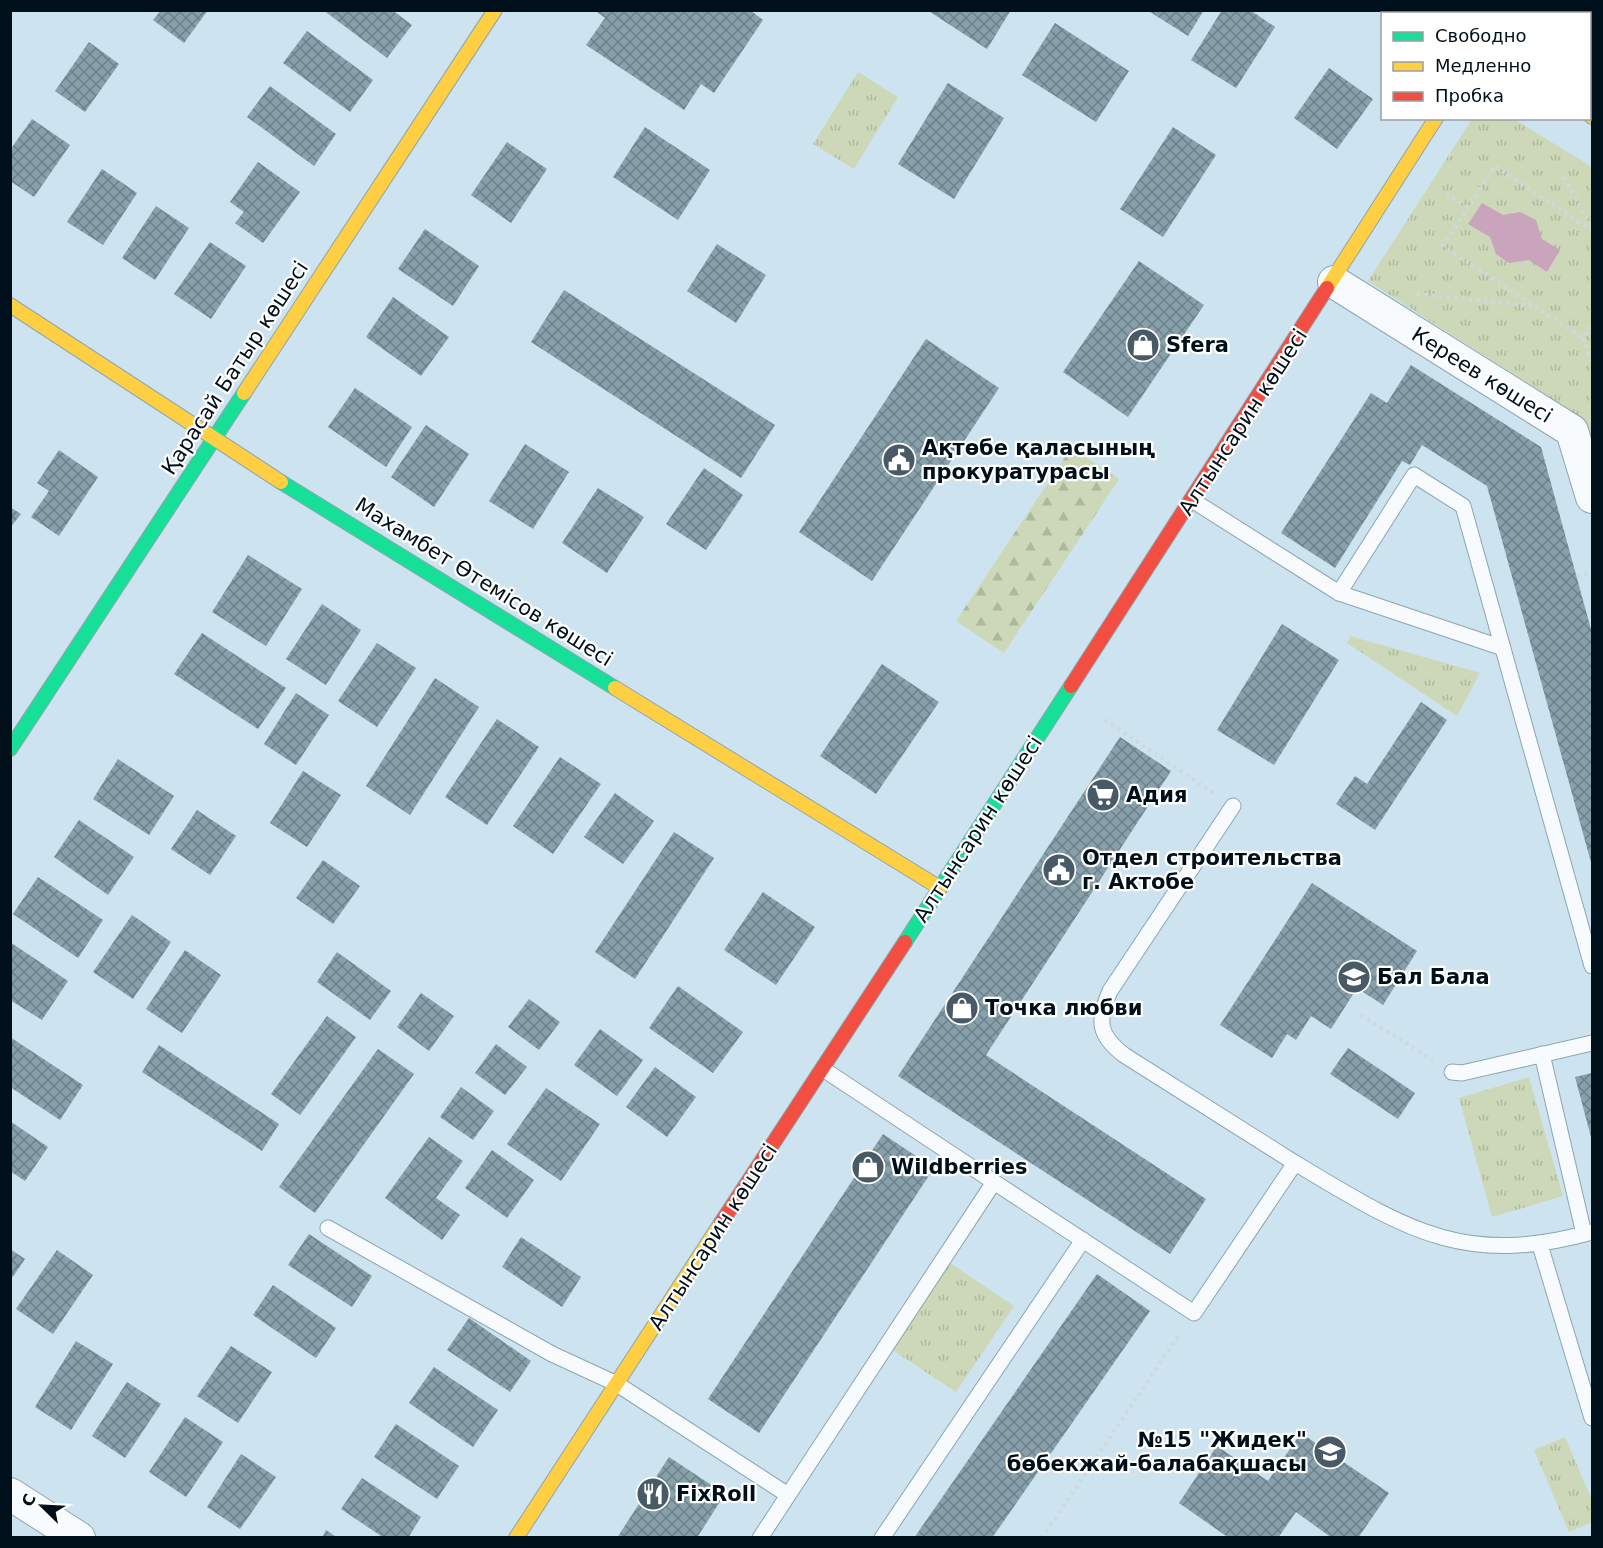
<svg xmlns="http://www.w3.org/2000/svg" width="1603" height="1548" viewBox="0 0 1603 1548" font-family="'DejaVu Sans',sans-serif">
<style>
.grass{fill:url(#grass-tufts)}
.forest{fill:url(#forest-firs)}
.water{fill:#caa3bc}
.building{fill:url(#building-cross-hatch)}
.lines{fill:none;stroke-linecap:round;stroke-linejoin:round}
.lane-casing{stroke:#8ca5b0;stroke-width:17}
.street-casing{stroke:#8ca5b0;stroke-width:34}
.fast-casing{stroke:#8ca5b0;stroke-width:16}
.slow-casing{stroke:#8ca5b0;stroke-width:16}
.jam-casing{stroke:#8ca5b0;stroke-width:16}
.path{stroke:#d1d8dc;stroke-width:4;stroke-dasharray:3 4.5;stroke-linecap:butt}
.lane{stroke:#f8fbfd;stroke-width:15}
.street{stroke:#f8fbfd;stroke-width:32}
.fast{stroke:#16e098;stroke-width:14}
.slow{stroke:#ffcf43;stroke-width:14}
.jam{stroke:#f24e42;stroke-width:14}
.labels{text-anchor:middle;stroke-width:4.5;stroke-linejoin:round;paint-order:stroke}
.poi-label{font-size:21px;font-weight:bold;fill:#00101a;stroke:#fff;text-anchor:start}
.street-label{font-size:21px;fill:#00101a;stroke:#fff}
</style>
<defs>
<pattern id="grass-tufts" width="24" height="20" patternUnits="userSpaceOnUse" patternTransform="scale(1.5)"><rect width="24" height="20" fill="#ccd8b8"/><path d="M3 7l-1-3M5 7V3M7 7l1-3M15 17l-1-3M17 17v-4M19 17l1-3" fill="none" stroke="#adb89e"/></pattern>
<pattern id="forest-firs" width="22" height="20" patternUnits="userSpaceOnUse" patternTransform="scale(1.5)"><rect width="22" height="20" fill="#ccd8b8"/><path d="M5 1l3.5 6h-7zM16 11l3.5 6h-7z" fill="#adb89e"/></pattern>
<pattern id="building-cross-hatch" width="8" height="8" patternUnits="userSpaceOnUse" patternTransform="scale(1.5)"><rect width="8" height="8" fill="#87a0ab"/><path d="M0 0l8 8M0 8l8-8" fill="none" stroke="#6c818a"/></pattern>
</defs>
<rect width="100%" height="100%" fill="#cde4f0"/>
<g class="grass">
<polygon points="858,72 898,97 854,169 813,144"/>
<polygon points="1472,119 1514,119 1592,167 1592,435 1576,415 1368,281"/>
<polygon points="1350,636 1480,673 1457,716 1347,643"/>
<polygon points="1529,1077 1563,1196 1492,1217 1459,1098"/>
<polygon points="950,1263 1014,1306 956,1392 891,1349"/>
<polygon points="1565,1437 1592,1500 1592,1522 1569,1532 1534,1450"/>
</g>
<polygon class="forest" points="1071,448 1119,479 1004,653 956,621"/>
<polygon class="water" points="1482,203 1503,215 1520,212 1536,220 1542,239 1560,250 1547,272 1529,260 1509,263 1496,254 1490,237 1468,224"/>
<g class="building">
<polygon points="161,10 208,10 184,43 153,20"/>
<polygon points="323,10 392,10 412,25 387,58"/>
<polygon points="594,10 750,10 763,20 714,93 701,84 684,110 586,45 605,18"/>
<polygon points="927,10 1011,10 987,49"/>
<polygon points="1147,10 1204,10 1188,36"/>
<polygon points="1222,10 1250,10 1275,27 1236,88 1191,60"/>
<polygon points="1055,23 1129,71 1096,122 1022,75"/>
<polygon points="307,31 373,80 350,112 283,63"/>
<polygon points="89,42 119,64 85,112 55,91"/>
<polygon points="1329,68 1373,99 1337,149 1294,118"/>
<polygon points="948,83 1004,118 954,199 898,164"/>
<polygon points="270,86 336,134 314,166 247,117"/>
<polygon points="32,119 70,145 34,197 10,181 10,150"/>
<polygon points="645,127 710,170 678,220 613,177"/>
<polygon points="1173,127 1216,155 1163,237 1120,209"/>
<polygon points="507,142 547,169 511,223 471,195"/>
<polygon points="258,162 300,192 263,243 235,223 244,212 230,202"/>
<polygon points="102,169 137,193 103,245 67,222"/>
<polygon points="156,206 189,228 155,280 122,258"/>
<polygon points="425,229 479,266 453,306 398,269"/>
<polygon points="210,242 246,266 211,319 174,294"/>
<polygon points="717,244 766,275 736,323 687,291"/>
<polygon points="1139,261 1204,305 1128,417 1063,372"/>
<polygon points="564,290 775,425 741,478 531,342"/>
<polygon points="393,297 449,337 421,376 366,337"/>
<polygon points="926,339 999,388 872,581 799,532"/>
<polygon points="1411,365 1541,447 1592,633 1592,866 1487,486 1422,445 1410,465 1402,461 1335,568 1281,533 1371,393 1387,403"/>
<polygon points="355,388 412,427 386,467 328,427"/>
<polygon points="426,425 469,454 434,507 391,477"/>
<polygon points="525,444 569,472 533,529 489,501"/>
<polygon points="59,450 98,477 59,536 31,517 49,491 37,483"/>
<polygon points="704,468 743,495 706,550 666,524"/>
<polygon points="598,488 644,517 607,573 562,543"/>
<polygon points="10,507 21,514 10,528"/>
<polygon points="248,555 302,589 266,646 212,612"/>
<polygon points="322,604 361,630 326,685 286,659"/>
<polygon points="1282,624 1339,660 1274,765 1217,730"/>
<polygon points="202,633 286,688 258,729 174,674"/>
<polygon points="377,643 416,668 377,727 338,701"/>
<polygon points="882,664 939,702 876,794 820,756"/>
<polygon points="435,678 479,707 410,815 366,786"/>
<polygon points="296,693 329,715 296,765 264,744"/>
<polygon points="1421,702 1447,720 1375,830 1336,804 1355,776 1367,784"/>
<polygon points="497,719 539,747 487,825 445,797"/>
<polygon points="1120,737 1171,771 986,1055 1206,1199 1170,1254 898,1076"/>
<polygon points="560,757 601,784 553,854 513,826"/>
<polygon points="118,759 174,796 149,835 93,799"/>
<polygon points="303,771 341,795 307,847 270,823"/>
<polygon points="615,793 654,821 623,864 584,837"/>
<polygon points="197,810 236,836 210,875 171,849"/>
<polygon points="79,820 134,857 108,895 54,857"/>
<polygon points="674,832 714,858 635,979 595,952"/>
<polygon points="323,860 360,886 333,924 296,898"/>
<polygon points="38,877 103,920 78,958 13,914"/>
<polygon points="1312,883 1417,951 1383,1005 1357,988 1331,1029 1311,1016 1296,1040 1287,1034 1272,1058 1220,1025"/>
<polygon points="763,892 815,927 776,985 724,950"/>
<polygon points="132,915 171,942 133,999 93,972"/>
<polygon points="10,942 68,981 42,1020 10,1000"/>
<polygon points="185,950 221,975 182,1033 146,1009"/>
<polygon points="337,952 391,991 370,1020 317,982"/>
<polygon points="678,986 743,1032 713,1073 649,1028"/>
<polygon points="421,993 454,1016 429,1051 397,1027"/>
<polygon points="529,999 560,1022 539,1050 508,1027"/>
<polygon points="327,1016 356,1037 300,1115 271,1094"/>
<polygon points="600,1029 643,1060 617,1096 574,1065"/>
<polygon points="10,1037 83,1085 60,1120 10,1087"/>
<polygon points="496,1044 527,1067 505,1095 475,1073"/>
<polygon points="159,1045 279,1124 262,1151 142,1072"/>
<polygon points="1348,1048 1415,1093 1398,1119 1330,1074"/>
<polygon points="378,1049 414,1074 315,1213 279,1187"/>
<polygon points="655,1067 696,1097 667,1137 626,1107"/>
<polygon points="1592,1073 1592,1141 1575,1077"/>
<polygon points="461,1087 494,1111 473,1140 440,1117"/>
<polygon points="546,1088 600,1124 561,1181 507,1144"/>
<polygon points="10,1121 48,1147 25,1181 10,1171"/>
<polygon points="883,1134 934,1168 759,1433 708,1399"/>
<polygon points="429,1137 463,1161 436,1198 460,1215 442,1240 385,1198"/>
<polygon points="492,1150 534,1180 507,1218 465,1188"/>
<polygon points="309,1234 372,1276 352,1307 288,1265"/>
<polygon points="521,1237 581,1277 562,1307 502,1267"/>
<polygon points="10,1249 25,1259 10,1281"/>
<polygon points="57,1250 93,1275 53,1334 16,1309"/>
<polygon points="1097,1274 1150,1311 992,1538 914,1538"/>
<polygon points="273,1285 336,1328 316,1358 253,1315"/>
<polygon points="469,1318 531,1361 510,1392 447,1350"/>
<polygon points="76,1341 113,1364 71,1430 35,1407"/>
<polygon points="231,1346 272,1372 238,1423 197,1396"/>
<polygon points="434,1367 498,1410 473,1447 409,1403"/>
<polygon points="127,1382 161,1404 125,1458 92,1436"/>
<polygon points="185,1417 223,1442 186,1497 149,1472"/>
<polygon points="396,1424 459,1466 437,1499 374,1457"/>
<polygon points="1301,1433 1389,1493 1358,1538 1332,1538 1296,1512 1278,1538 1229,1538 1179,1503 1217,1446 1268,1481"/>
<polygon points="241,1454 276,1477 240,1529 207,1507"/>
<polygon points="669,1457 725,1494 698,1536 617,1538"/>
<polygon points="362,1478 421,1517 408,1538 384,1538 341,1509"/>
<polygon points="326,1530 338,1538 322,1538"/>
</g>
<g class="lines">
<defs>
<g id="lane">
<polyline points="1192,500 1339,593 1414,475 1463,506 1592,966"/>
<polyline points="1339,593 1503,648"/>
<polyline points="1542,1054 1584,1234"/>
<polyline points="1452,1072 1462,1073 1592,1043"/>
<path d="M1295,1163C1404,1228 1462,1268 1592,1232"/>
<path d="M994,1182L1194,1313L1295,1163L1124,1055C1098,1035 1097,1021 1110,991L1233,806"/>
<polyline points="328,1228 552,1354 617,1384 788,1495"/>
<polyline points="1540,1245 1592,1418"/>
<polyline points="760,1538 994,1182 823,1069"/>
<polyline points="882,1538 1083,1240"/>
</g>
<g id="street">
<polyline points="1503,14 1505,10"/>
<polyline points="1334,282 1572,431 1592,497"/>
<polyline points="10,1494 79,1538"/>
</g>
<g id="fast">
<polyline points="281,482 615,688"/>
<polyline points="10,749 244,393"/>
<polyline points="905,942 1071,686"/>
</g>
<g id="slow">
<polyline points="1429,10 1434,14"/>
<polyline points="1590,115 1592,117"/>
<polyline points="1327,288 1436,118"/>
<polyline points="10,305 281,482"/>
<polyline points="244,393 495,10"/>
<polyline points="615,688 940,888"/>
<polyline points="516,1538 721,1223"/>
</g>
<g id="jam">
<polyline points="1071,686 1327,288"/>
<polyline points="721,1223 905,942"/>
</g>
</defs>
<use href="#lane" class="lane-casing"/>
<use href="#street" class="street-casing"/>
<use href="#fast" class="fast-casing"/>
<use href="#slow" class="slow-casing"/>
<use href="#jam" class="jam-casing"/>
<g class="path">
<polyline points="1563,14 1565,10"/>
<polyline points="1590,43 1592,45"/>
<polyline points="1564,177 1592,228"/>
<polyline points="1446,194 1468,207"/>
<polyline points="1592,231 1495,166 1443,246 1583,338 1592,324"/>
<polyline points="1417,294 1532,306"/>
<polyline points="1583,338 1592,364"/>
<polyline points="1577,577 1592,572"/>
<polyline points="1105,720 1215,794"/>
<polyline points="1361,1015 1433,1060"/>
<polyline points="1042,1538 1181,1332"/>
</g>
<use href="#lane" class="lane"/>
<use href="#street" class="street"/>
<use href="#fast" class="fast"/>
<use href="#slow" class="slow"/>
<use href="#jam" class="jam"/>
</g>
<defs>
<symbol id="shop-disc" viewBox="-11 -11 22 22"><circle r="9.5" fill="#485a65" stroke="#fff"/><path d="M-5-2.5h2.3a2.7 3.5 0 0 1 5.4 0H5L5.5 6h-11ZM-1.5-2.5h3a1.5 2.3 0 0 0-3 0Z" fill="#fff"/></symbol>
<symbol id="civic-disc" viewBox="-11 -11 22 22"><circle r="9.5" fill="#485a65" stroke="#fff"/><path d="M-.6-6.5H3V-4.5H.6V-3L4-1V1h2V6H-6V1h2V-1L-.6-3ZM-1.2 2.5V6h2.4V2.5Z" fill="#fff"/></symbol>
<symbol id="supermarket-disc" viewBox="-11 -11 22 22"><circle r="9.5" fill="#485a65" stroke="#fff"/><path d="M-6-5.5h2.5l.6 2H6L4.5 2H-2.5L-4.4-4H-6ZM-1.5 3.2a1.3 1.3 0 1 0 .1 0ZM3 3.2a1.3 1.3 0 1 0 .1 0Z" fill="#fff"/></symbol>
<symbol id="school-disc" viewBox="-11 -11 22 22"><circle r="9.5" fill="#485a65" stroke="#fff"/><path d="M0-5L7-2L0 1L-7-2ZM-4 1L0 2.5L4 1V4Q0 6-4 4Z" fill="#fff"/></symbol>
<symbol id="restaurant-disc" viewBox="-11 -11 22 22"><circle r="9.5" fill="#485a65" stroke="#fff"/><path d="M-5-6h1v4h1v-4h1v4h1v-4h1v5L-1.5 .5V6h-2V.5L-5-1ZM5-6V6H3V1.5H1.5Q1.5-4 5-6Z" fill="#fff"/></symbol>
</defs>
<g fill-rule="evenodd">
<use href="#shop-disc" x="1124" y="326" width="38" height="38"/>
<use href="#civic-disc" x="880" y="441" width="38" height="38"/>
<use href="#supermarket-disc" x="1084" y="776" width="38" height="38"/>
<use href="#civic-disc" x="1040" y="851" width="38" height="38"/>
<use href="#school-disc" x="1335" y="958" width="38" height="38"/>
<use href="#shop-disc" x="943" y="989" width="38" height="38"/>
<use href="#shop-disc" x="849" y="1148" width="38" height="38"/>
<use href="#school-disc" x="1311" y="1433" width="38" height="38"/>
<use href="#restaurant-disc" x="634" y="1475" width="38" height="38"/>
</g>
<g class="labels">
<g class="poi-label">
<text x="1166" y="352">Sfera</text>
<text x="922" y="455">Ақтөбе қаласының<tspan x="922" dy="24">прокуратурасы</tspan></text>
<text x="1126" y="802">Адия</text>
<text x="1082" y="865">Отдел строительства<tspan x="1082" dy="24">г. Актобе</tspan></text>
<text x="1377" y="984">Бал Бала</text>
<text x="985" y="1015">Точка любви</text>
<text x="891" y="1174">Wildberries</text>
<text x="1307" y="1447" text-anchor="end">№15 "Жидек"<tspan x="1307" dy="24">бөбекжай-балабақшасы</tspan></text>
<text x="676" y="1501">FixRoll</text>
</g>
<g class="street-label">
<text transform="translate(235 368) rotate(-57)" y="7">Қарасай Батыр көшесі</text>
<text transform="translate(1482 375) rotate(32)" y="7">Кереев көшесі</text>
<text transform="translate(1243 422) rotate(-57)" y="7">Алтынсарин көшесі</text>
<text transform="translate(484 582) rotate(32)" y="7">Махамбет Өтемісов көшесі</text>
<text transform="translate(978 829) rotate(-57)" y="7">Алтынсарин көшесі</text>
<text transform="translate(713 1237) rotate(-57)" y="7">Алтынсарин көшесі</text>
</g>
</g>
<rect width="1603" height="1548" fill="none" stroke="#00101a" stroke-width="24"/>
<rect x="1381" y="12" width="210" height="108" fill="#ffffff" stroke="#999fa3" stroke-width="1.5"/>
<rect x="1393" y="32" width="30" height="9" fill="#16e098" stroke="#999fa3" stroke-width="1.5"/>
<text x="1435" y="42" font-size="18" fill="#00101a">Свободно</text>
<rect x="1393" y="62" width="30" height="9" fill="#ffcf43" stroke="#999fa3" stroke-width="1.5"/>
<text x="1435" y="72" font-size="18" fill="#00101a">Медленно</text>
<rect x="1393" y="92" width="30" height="9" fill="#f24e42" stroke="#999fa3" stroke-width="1.5"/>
<text x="1435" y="102" font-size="18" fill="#00101a">Пробка</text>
<g transform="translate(42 1506) rotate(294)" stroke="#ffffff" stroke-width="4.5" paint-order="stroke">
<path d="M0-4.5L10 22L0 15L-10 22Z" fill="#00101a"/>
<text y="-9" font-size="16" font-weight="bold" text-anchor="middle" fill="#00101a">С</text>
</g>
</svg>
